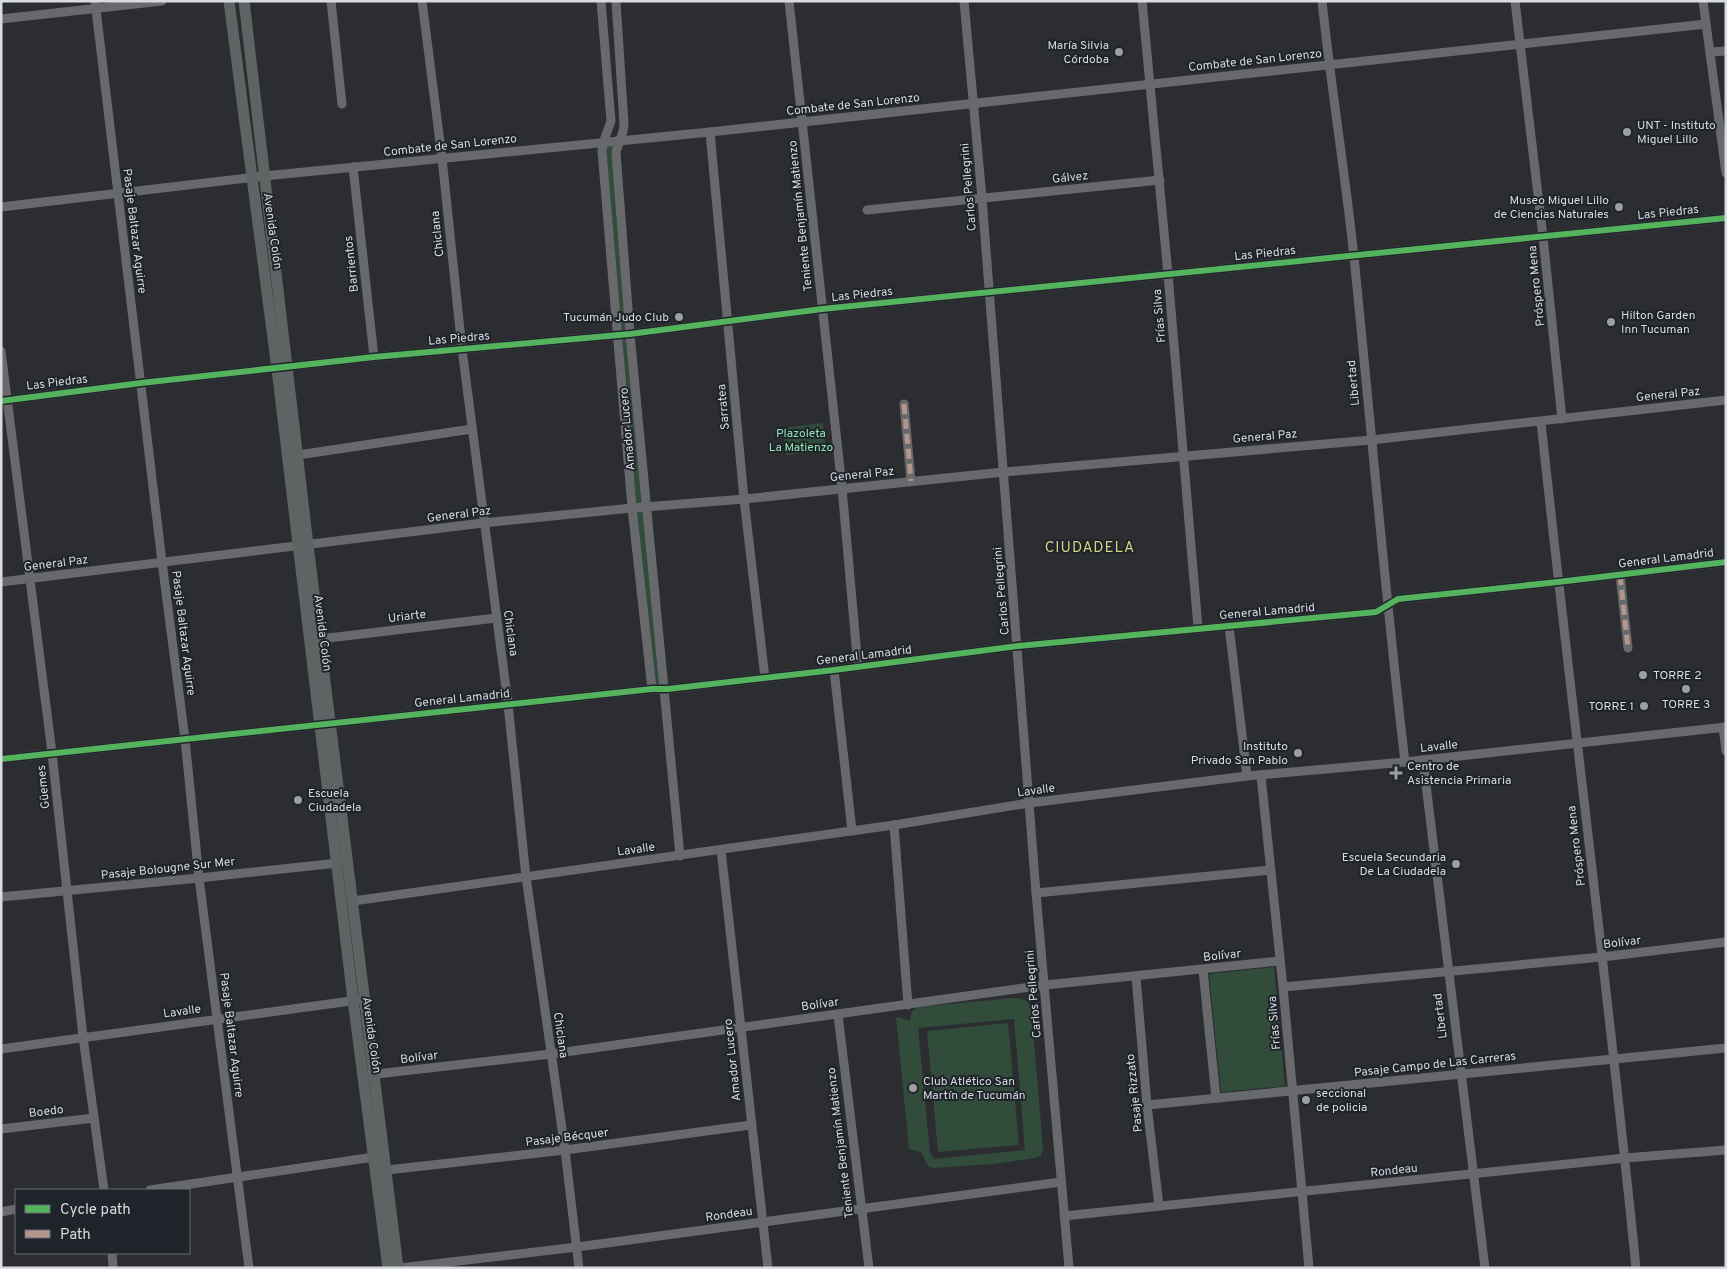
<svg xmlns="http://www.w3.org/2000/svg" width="1727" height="1269" viewBox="0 0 1727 1269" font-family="Overpass,sans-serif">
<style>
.green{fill:#324c3c;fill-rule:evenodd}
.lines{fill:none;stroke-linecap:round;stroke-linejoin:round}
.minor{stroke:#68696c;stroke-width:9}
.major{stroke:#5e6464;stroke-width:11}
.quiet{stroke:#b2968c;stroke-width:5;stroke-dasharray:10 5;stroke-linecap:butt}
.cycleway-casing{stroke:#1f232a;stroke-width:9}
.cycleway{stroke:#56b35d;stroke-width:6}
.poi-dot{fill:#9c9ea3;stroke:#1f232a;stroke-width:2}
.labels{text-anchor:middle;stroke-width:4;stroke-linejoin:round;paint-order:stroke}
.poi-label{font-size:12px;fill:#d8dbe0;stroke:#1f232a;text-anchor:start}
.street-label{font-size:12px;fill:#d8dbe0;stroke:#1f232a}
.park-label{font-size:12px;fill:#90e2af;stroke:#1f232a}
.quarter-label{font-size:15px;letter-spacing:1px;fill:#d7d182;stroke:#1f232a}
</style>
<rect width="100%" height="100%" fill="#2c2d31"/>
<g class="green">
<polygon points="613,145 613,153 626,330 621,330 606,146"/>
<polygon points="622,337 627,337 643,504 635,504"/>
<polygon points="823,423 826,451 786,455 783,428"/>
<polygon points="643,510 660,685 655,685 636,512"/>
<polygon points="1274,967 1285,1086 1221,1092 1209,974"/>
<path d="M1013,998C1022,998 1027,1000 1031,1007L1043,1148L1041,1156L1034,1158L994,1164L934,1168L929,1167L921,1152L909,1149L896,1017L910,1021L912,1011L918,1007ZM1014,1019L1025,1150L934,1159L930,1153L918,1028Z"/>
<polygon points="1008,1023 1019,1145 938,1152 927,1031"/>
</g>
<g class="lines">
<g class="minor">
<polyline points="95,1 162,562 185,739 199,878 249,1268"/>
<polyline points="331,1 342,104"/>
<polyline points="422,1 442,158 462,349 508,704 526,877 565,1150 579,1268"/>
<polyline points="601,1 611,121 603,143 602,151 632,508 652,689"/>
<path d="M616,1L624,124C624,134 618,143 616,153L630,334L680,856"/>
<polyline points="789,1 842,488 858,667"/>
<polyline points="964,1 982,198 1036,893 1069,1268"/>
<polyline points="1142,1 1168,274 1198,628"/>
<path d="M1322,1C1331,87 1345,172 1354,257C1371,425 1385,594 1405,762"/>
<polyline points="1515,1 1543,237 1562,419"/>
<polyline points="1703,1 1726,173"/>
<polyline points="1,19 162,1"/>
<polyline points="1710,52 1726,51"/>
<polyline points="710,132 744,499 765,678"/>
<polyline points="353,167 374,357"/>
<polyline points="1,207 264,176 710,132 1706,24"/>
<polyline points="867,210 1160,180"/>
<polyline points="1,351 52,753 83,1037 104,1190"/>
<polyline points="1,401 141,383 374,357 630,334 822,309 1726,218"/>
<polyline points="904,404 911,481"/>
<path d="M1541,422C1571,704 1608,986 1636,1268"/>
<polyline points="298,455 472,429"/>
<polyline points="1620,575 1628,648"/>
<polyline points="1,582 483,523 632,508 744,499 1004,472 1371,440 1726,400"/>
<polyline points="1229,626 1247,776"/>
<polyline points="320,639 496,618"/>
<polyline points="834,670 852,831"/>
<polyline points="1723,727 1726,751"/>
<polyline points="1,759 652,689 668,689 834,670 1018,646 1376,612 1398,599 1558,582 1726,562"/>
<polyline points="1423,760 1485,1268"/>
<polyline points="1261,776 1283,987 1309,1268"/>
<polyline points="894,825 908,1005"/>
<polyline points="721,850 768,1268"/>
<polyline points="1036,893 1271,870"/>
<polyline points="1,897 199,878 338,863"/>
<polyline points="353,901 894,825 1029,803 1247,776 1405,762 1726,727"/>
<polyline points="1203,970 1216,1098"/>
<polyline points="1136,977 1147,1105 1159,1206"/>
<polyline points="1283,987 1602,957 1726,942"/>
<polyline points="838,1015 869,1268"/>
<polyline points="1,1049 358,1000"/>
<polyline points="368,1075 551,1054 1045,985 1280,961"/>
<polyline points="1147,1105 1726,1048"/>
<polyline points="1,1129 94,1118"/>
<polyline points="387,1170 565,1150 751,1125"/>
<polyline points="150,1190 374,1157"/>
<polyline points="1,1212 16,1209"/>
<polyline points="1064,1216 1625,1158 1726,1150"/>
<polyline points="112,1253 113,1268"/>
<polyline points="400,1268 577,1247 1061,1182"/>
</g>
<g class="major">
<polyline points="229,1 277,369 353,1000 388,1268"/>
<polyline points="244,1 308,545 398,1268"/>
</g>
<g class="quiet">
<polyline points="904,404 911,481"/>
<polyline points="1620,575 1628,648"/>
</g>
<defs>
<g id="cycleway">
<polyline points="1,401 141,383 374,357 630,334 822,309 1726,218"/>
<polyline points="1,759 652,689 668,689 834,670 1018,646 1376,612 1398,599 1558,582 1726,562"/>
</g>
</defs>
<use href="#cycleway" class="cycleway-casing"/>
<use href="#cycleway" class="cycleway"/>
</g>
<g class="poi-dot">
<circle cx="1119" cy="52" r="5"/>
<circle cx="1627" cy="132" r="5"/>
<circle cx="1619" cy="207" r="5"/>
<circle cx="679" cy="317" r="5"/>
<circle cx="1611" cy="322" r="5"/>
<circle cx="1643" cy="675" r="5"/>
<circle cx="1686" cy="689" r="5"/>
<circle cx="1644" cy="706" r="5"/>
<circle cx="1298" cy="753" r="5"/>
<path d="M1393.5 765.5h5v5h5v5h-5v5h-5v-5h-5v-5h5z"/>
<circle cx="298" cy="800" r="5"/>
<circle cx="1456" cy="864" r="5"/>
<circle cx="913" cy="1088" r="5"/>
<circle cx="1306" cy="1100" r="5"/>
</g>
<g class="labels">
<g class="poi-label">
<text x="1109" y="49" text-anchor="end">María Silvia<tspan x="1109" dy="14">Córdoba</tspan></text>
<text x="1637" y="129">UNT - Instituto<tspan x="1637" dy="14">Miguel Lillo</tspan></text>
<text x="1609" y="204" text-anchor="end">Museo Miguel Lillo<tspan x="1609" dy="14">de Ciencias Naturales</tspan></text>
<text x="1621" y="319">Hilton Garden<tspan x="1621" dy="14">Inn Tucuman</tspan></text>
<text x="669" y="321" text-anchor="end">Tucumán Judo Club</text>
<text x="1653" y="679">TORRE 2</text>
<text x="1686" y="708" text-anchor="middle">TORRE 3</text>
<text x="1634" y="710" text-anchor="end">TORRE 1</text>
<text x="1288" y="750" text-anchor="end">Instituto<tspan x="1288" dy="14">Privado San Pablo</tspan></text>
<text x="1407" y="770">Centro de<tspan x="1407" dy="14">Asistencia Primaria</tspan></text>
<text x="308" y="797">Escuela<tspan x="308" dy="14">Ciudadela</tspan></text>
<text x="1446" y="861" text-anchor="end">Escuela Secundaria<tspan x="1446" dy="14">De La Ciudadela</tspan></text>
<text x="923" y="1085">Club Atlético San<tspan x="923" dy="14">Martín de Tucumán</tspan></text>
<text x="1316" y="1097">seccional<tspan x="1316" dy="14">de policia</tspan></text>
</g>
<g class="street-label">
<text transform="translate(1255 60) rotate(-6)" y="4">Combate de San Lorenzo</text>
<text transform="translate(853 104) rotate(-6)" y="4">Combate de San Lorenzo</text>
<text transform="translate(450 145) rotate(-6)" y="4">Combate de San Lorenzo</text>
<text transform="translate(1070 177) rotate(-6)" y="4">Gálvez</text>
<text transform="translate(968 187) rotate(-95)" y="4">Carlos Pellegrini</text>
<text transform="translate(1668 212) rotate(-6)" y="4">Las Piedras</text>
<text transform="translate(800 216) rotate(-96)" y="4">Teniente Benjamín Matienzo</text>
<text transform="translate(135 231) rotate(83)" y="4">Pasaje Baltazar Aguirre</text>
<text transform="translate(273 231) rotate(82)" y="4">Avenida Colón</text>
<text transform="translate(437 234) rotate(-96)" y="4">Chiclana</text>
<text transform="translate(1265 253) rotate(-6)" y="4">Las Piedras</text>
<text transform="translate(351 264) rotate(-96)" y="4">Barrientos</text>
<text transform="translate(1536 286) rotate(-96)" y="4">Próspero Mena</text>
<text transform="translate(862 294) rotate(-6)" y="4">Las Piedras</text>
<text transform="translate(1159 316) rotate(-95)" y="4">Frías Silva</text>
<text transform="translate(459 338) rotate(-5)" y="4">Las Piedras</text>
<text transform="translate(57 382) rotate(-7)" y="4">Las Piedras</text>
<text transform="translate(1353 383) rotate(-95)" y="4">Libertad</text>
<text transform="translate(1668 394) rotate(-6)" y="4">General Paz</text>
<text transform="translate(723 407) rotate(-95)" y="4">Sarratea</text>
<text transform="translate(627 429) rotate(-95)" y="4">Amador Lucero</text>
<text transform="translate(1265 436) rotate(-5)" y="4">General Paz</text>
<text transform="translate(862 474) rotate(-6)" y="4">General Paz</text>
<text transform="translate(459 514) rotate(-7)" y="4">General Paz</text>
<text transform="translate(1666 558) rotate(-7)" y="4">General Lamadrid</text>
<text transform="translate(56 563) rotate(-7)" y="4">General Paz</text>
<text transform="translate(1001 591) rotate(-95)" y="4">Carlos Pellegrini</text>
<text transform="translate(1267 611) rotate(-5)" y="4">General Lamadrid</text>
<text transform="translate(407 616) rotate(-7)" y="4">Uriarte</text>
<text transform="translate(184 633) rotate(83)" y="4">Pasaje Baltazar Aguirre</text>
<text transform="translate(323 633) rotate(83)" y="4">Avenida Colón</text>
<text transform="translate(511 633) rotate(82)" y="4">Chiclana</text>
<text transform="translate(864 655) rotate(-7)" y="4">General Lamadrid</text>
<text transform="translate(462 698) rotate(-6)" y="4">General Lamadrid</text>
<text transform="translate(1439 746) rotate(-6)" y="4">Lavalle</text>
<text transform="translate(43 787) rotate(-96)" y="4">Güemes</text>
<text transform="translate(1036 790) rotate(-8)" y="4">Lavalle</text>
<text transform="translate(1576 846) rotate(-97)" y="4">Próspero Mena</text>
<text transform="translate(636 849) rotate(-8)" y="4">Lavalle</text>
<text transform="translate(168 868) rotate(-6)" y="4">Pasaje Bolougne Sur Mer</text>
<text transform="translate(1622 942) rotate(-7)" y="4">Bolívar</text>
<text transform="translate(1222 955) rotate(-6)" y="4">Bolívar</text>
<text transform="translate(1033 994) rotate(-95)" y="4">Carlos Pellegrini</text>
<text transform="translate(820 1004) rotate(-8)" y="4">Bolívar</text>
<text transform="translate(182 1011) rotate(-8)" y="4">Lavalle</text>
<text transform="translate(1440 1016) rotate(-97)" y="4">Libertad</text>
<text transform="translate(1274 1023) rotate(-95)" y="4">Frías Silva</text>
<text transform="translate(232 1035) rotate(83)" y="4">Pasaje Baltazar Aguirre</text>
<text transform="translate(372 1035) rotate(82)" y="4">Avenida Colón</text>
<text transform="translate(561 1035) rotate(82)" y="4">Chiclana</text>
<text transform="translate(419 1057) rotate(-7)" y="4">Bolívar</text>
<text transform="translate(732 1060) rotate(-96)" y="4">Amador Lucero</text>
<text transform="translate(1435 1064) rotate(-6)" y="4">Pasaje Campo de Las Carreras</text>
<text transform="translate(1134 1093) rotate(-96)" y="4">Pasaje Rizzato</text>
<text transform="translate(46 1111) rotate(-7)" y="4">Boedo</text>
<text transform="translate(567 1137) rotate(-7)" y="4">Pasaje Bécquer</text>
<text transform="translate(840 1143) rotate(-97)" y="4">Teniente Benjamín Matienzo</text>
<text transform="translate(1394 1170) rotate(-6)" y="4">Rondeau</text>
<text transform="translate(729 1214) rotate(-8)" y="4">Rondeau</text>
</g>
<g class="park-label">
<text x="801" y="437">Plazoleta<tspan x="801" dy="14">La Matienzo</tspan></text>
</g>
<g class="quarter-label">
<text x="1090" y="552">CIUDADELA</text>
</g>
</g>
<rect width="1727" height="1269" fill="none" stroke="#d8dbe0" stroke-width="5"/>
<rect x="15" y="1189" width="175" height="65" fill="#1f232a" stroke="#696d73"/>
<rect x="25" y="1205" width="25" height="8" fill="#56b35d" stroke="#696d73"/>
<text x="60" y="1214" font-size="15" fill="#d8dbe0">Cycle path</text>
<rect x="25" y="1230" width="25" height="8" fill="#b2968c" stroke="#696d73"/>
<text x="60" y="1239" font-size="15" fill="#d8dbe0">Path</text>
</svg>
